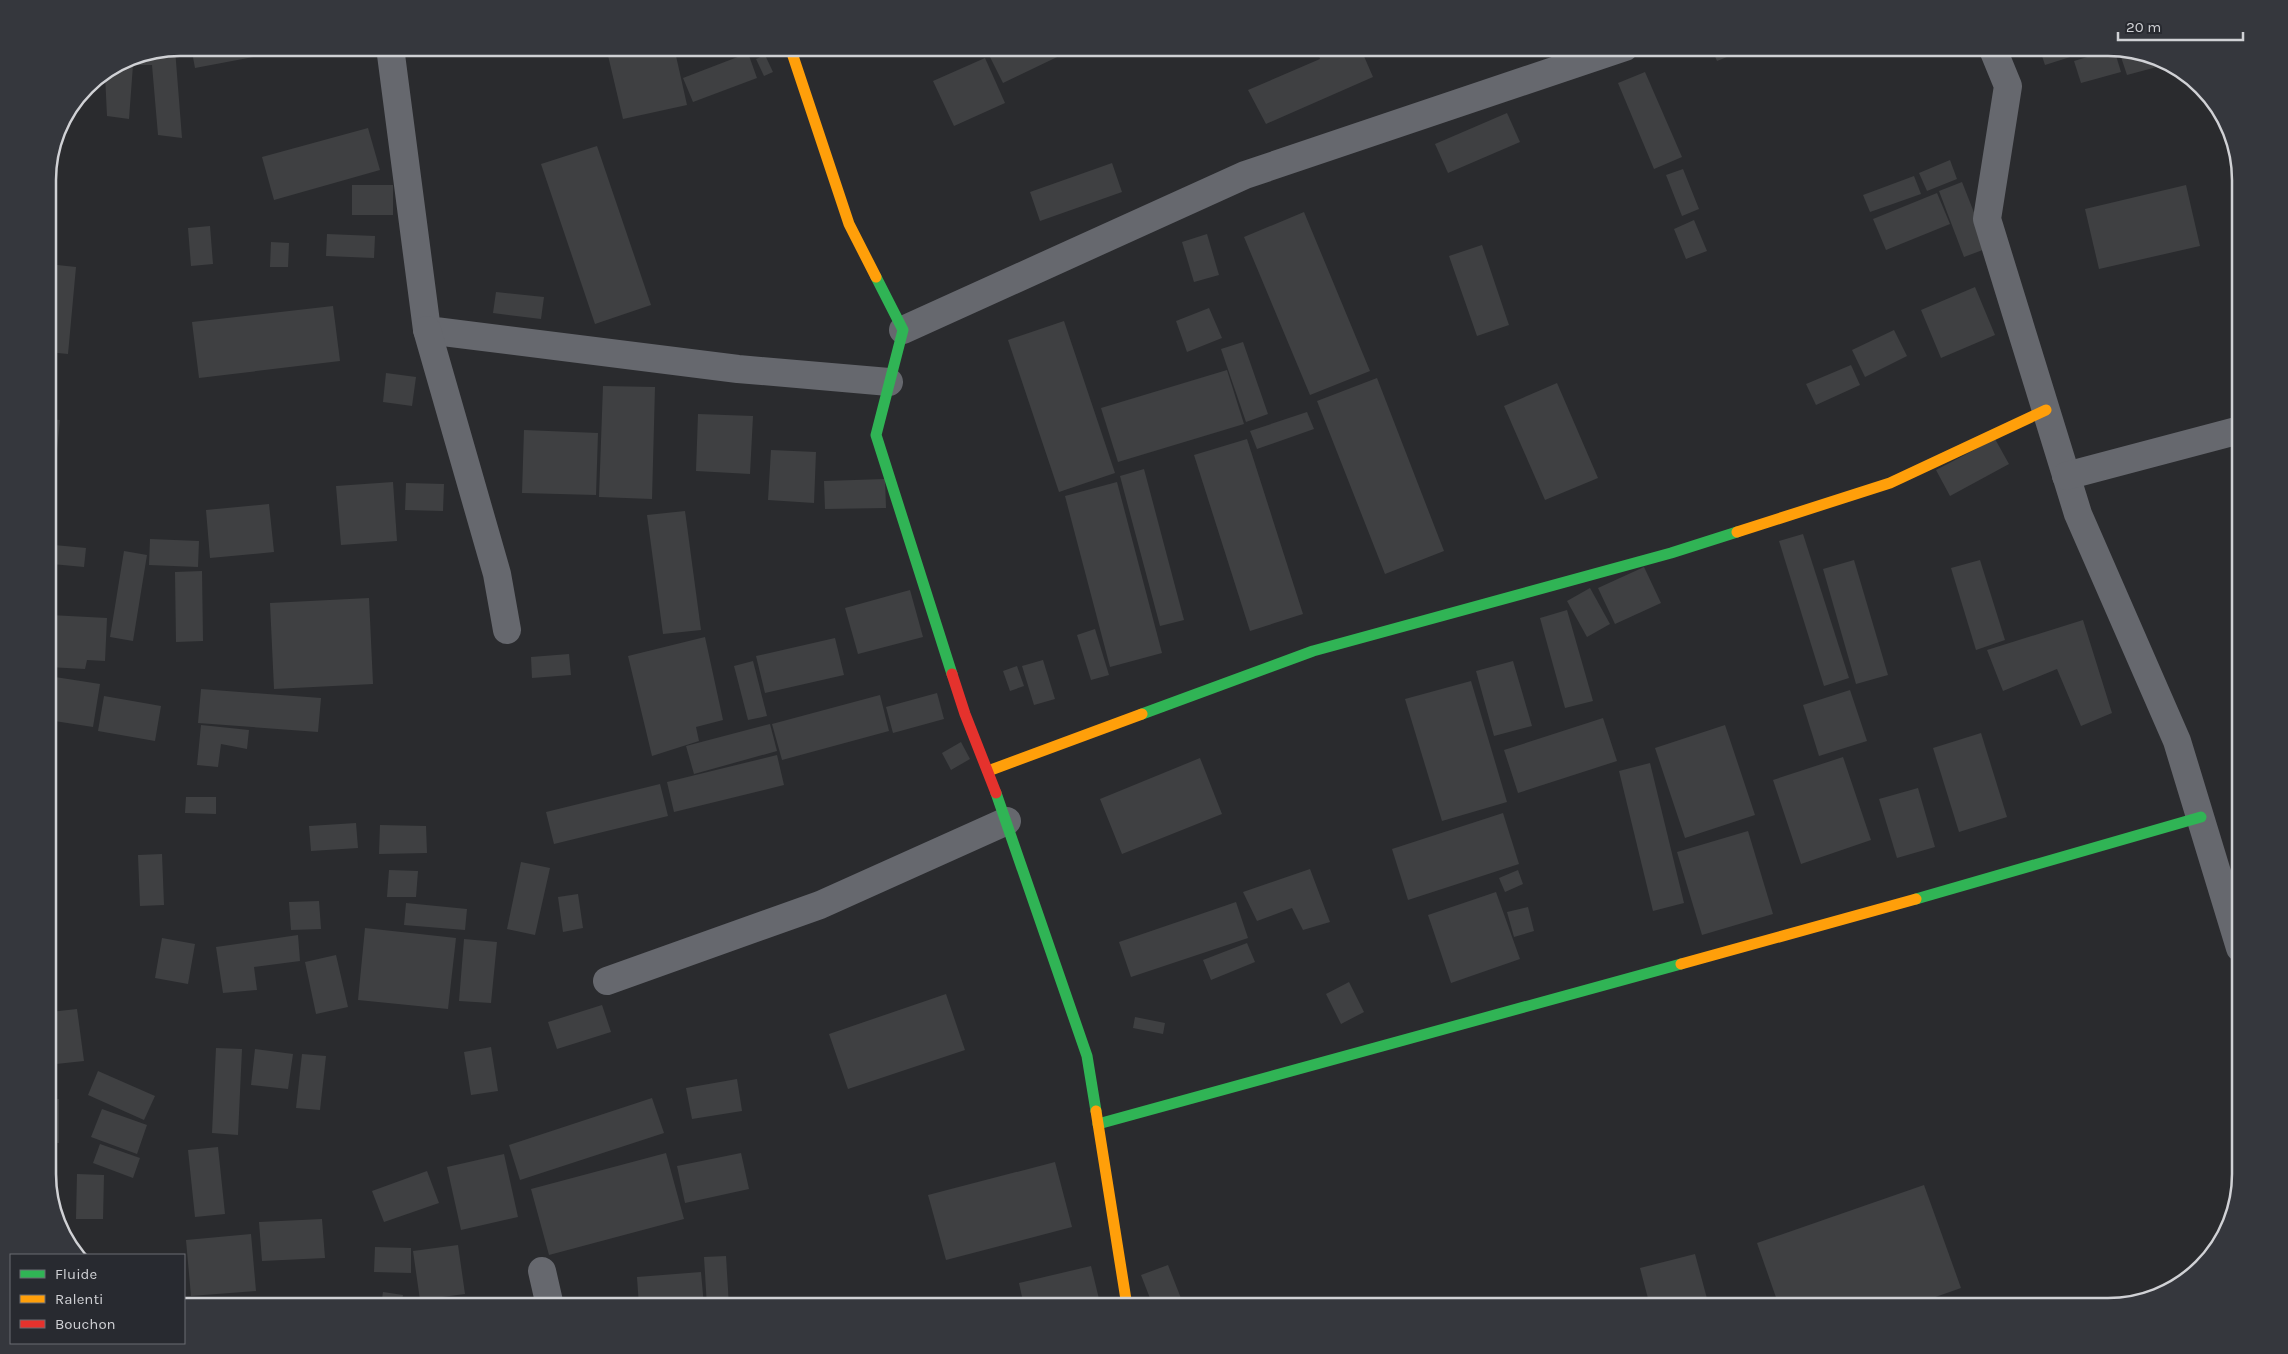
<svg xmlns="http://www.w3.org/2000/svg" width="2288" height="1354" viewBox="0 0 2288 1354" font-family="Karla,sans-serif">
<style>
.building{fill:#3f4042}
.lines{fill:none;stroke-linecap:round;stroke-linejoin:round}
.street{stroke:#66686e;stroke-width:28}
.fast{stroke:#30b455;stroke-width:11}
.slow{stroke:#ff9f0a;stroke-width:11}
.jam{stroke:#e5322d;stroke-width:11}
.rim{fill:none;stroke:#d0d1d5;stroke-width:2.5}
</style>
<rect width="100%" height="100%" fill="#2a2b2e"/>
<g class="building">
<polygon points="191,47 301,47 301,48 195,68"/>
<polygon points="606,47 674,47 687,105 623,119"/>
<polygon points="994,47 1078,47 1003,83 987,51"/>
<polygon points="1316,47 1360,47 1373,77 1266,124 1248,90 1320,59"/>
<polygon points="1711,47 1735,47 1737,53 1717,61"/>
<polygon points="2039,47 2085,47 2086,52 2045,65"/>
<polygon points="175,49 182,138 158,135 152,65 133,65 129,119 107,116 105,74 130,58"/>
<polygon points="2114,49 2121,72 2081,83 2074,61"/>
<polygon points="2119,51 2125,52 2168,64 2127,75"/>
<polygon points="748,53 757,78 693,102 683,78"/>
<polygon points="765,55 773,72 764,76 756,59"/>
<polygon points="985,58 1005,103 954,126 933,81"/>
<polygon points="1645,72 1682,157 1654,169 1618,83"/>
<polygon points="1507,113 1520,142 1448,173 1435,144"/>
<polygon points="368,128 380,170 274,200 262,157"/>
<polygon points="597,146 651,305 595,324 541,164"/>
<polygon points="1950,160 1957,179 1927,191 1919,173"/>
<polygon points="1112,163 1122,192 1040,221 1030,192"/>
<polygon points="1683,169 1699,209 1682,216 1666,175"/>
<polygon points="1914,176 1921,194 1870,212 1863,195"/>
<polygon points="1962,182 1988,248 1964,257 1939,191"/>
<rect x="352" y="185" width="41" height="30"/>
<polygon points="2186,185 2200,246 2099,269 2085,209"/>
<polygon points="1937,193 1950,224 1886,250 1873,219"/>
<polygon points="1304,212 1370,371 1310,395 1244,237"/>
<polygon points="1694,220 1707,251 1686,259 1674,229"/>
<polygon points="210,226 213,264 191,266 188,228"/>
<polygon points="327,234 375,236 374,258 326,256"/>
<polygon points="1207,234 1219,275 1194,282 1182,242"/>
<polygon points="271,242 289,243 288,267 270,267"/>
<polygon points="1482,245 1509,325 1477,336 1449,256"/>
<polygon points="48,264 76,267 68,354 48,352"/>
<polygon points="1975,287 1995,335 1941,358 1921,310"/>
<polygon points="496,292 544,297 541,319 493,313"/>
<polygon points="333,306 340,361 199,378 192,322"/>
<polygon points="1209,308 1222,338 1187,352 1176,321"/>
<polygon points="1064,321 1115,473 1059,492 1008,340"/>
<polygon points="1894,330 1907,356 1865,377 1852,350"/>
<polygon points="1243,342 1268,414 1246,422 1221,349"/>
<polygon points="1851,365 1860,385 1816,405 1806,384"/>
<polygon points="1227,370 1244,424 1118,462 1101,408"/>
<polygon points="48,371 55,372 51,403 48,402"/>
<polygon points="386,373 416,377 412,406 383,402"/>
<polygon points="1377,378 1444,551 1385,574 1317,401"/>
<polygon points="1557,383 1598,478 1545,500 1504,406"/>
<polygon points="603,386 655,387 652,499 599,497"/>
<polygon points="1307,412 1314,429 1257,449 1250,431"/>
<polygon points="698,414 753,416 750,474 696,471"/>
<polygon points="48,419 60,420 56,460 48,459"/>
<polygon points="524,430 598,433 596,495 522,493"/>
<polygon points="1247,439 1303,614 1250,631 1194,455"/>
<polygon points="1995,439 2009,464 1950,496 1936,470"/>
<polygon points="771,450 816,452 814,503 768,500"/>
<polygon points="1144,469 1184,620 1160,626 1120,476"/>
<polygon points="885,479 886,508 825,509 824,481"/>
<polygon points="393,482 397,541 341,545 336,486"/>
<polygon points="1117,482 1162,653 1110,667 1065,496"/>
<polygon points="406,483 444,484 443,511 405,510"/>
<polygon points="269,504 274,552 210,558 206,510"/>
<polygon points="685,511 701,630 663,634 647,515"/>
<polygon points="1803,534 1849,678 1824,686 1779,541"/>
<polygon points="150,539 199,541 198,567 149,565"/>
<polygon points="54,545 86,548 84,567 52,564"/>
<polygon points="124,551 147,555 133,641 110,637"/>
<polygon points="1854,560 1888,675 1856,684 1823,569"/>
<polygon points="1980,560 2005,640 1976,650 1951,568"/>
<polygon points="1644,567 1661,603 1615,624 1598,588"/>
<polygon points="202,571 203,641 176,642 175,572"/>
<polygon points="1590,588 1610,624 1587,637 1567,601"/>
<polygon points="910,590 923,637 858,654 845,608"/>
<polygon points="369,598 373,684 274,689 270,603"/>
<polygon points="1567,610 1593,701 1565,708 1540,618"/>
<polygon points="50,615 107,618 105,661 87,660 85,669 48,667"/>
<polygon points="2083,620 2112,713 2081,726 2057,669 2003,691 1987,650"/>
<polygon points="1095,629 1109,675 1091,680 1077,635"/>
<polygon points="705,637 723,720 696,727 699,741 652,756 628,656"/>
<polygon points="835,638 844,675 765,693 756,656"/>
<polygon points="569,654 571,675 532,678 531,657"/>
<polygon points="1043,660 1055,699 1034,705 1022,666"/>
<polygon points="753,661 767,716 748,720 734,666"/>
<polygon points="1513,661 1532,726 1494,736 1476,671"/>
<polygon points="1017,666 1024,686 1010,691 1003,671"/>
<polygon points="55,677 100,684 93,727 48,720"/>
<polygon points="1471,681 1507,802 1442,821 1405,699"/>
<polygon points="201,689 321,698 318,732 198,723"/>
<polygon points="1850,690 1867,741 1819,756 1803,705"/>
<polygon points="937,693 944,719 893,733 886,707"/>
<polygon points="880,695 889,731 782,760 772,724"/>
<polygon points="104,696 161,706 155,741 98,731"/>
<polygon points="1603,718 1617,761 1518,793 1504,750"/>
<polygon points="770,724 777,751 694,774 686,746"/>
<polygon points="201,725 249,730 247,749 221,744 218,767 197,765"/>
<polygon points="1725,725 1755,815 1685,838 1655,748"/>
<polygon points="1981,733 2007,817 1959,832 1933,748"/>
<polygon points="961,742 970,759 951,770 942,753"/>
<polygon points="777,755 784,785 674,812 667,782"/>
<polygon points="1843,757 1871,840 1801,864 1773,780"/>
<polygon points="1200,758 1222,814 1122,854 1100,799"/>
<polygon points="1650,763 1684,903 1653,911 1619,771"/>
<polygon points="660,784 668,816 554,844 546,812"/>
<polygon points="1918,788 1935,847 1897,858 1879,799"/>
<polygon points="186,797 216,797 216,814 185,813"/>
<polygon points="1503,813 1519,864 1408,900 1392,849"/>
<polygon points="356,823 358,848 311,851 309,826"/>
<polygon points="380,825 426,826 427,853 379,854"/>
<polygon points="1748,831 1773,914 1702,935 1677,852"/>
<polygon points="162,854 164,905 140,906 138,855"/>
<polygon points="521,862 550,868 535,935 507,929"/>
<polygon points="1310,869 1330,922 1303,930 1292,908 1257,921 1243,892"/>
<polygon points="389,870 418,871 416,897 387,897"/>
<polygon points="1518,870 1523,884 1505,892 1499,878"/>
<polygon points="1496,892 1520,959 1451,983 1428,915"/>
<polygon points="578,894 583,928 563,932 558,897"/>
<polygon points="319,901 321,929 291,930 289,902"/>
<polygon points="1236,902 1248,938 1131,977 1119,942"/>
<polygon points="406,903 467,909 465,930 404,925"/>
<polygon points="1528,907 1534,931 1514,937 1507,912"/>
<polygon points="365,928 456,938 448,1009 358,1000"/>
<polygon points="298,935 300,961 254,967 257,990 223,993 216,947"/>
<polygon points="162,938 195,944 188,984 155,978"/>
<polygon points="464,939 497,942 491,1003 459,1001"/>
<polygon points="1247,943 1255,962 1211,980 1203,960"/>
<polygon points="336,955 348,1007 316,1014 305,962"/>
<polygon points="1349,982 1364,1012 1341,1024 1326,994"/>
<polygon points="946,994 965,1050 848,1089 829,1034"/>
<polygon points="602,1005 611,1032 557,1049 548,1022"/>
<polygon points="77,1009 84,1061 56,1064 50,1012"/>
<polygon points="1135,1017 1165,1023 1163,1034 1133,1028"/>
<polygon points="491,1047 498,1091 471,1095 464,1052"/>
<polygon points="216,1048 242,1049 238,1135 212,1133"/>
<polygon points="255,1049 293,1054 288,1089 251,1085"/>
<polygon points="302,1054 326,1056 320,1110 296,1108"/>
<polygon points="98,1071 155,1096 144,1120 88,1095"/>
<polygon points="737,1079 742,1111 692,1119 686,1088"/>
<polygon points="652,1098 664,1133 520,1180 509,1145"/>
<rect x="48" y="1099" width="11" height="44"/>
<polygon points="102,1109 147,1125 137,1154 91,1137"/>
<polygon points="100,1144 140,1158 133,1178 93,1163"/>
<polygon points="218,1147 225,1214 195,1217 188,1150"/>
<polygon points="666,1153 684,1219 549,1255 531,1189"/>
<polygon points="741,1153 749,1189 685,1203 677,1166"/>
<polygon points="504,1154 518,1217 461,1230 447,1167"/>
<polygon points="57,1156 58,1190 50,1190 48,1182 48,1157"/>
<polygon points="1055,1162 1072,1227 946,1260 928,1195"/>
<polygon points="427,1171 439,1203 384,1222 372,1191"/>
<polygon points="77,1174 104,1175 103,1219 76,1219"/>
<polygon points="1924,1185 1961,1288 1910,1306 1779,1306 1757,1243"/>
<polygon points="322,1219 325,1258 262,1261 259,1222"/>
<polygon points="251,1234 256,1291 191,1296 186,1240"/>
<polygon points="458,1245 465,1294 420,1300 413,1251"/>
<polygon points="375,1247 411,1248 411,1273 374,1272"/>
<polygon points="1695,1254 1709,1306 1650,1306 1640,1268"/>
<polygon points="726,1256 729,1306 707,1306 704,1257"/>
<polygon points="1168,1265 1184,1306 1153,1306 1141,1275"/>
<polygon points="1091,1266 1100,1303 1084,1306 1024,1306 1019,1283"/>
<polygon points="701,1272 704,1306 639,1306 637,1277"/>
<polygon points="383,1292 403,1295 401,1306 381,1306"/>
<polygon points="492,1302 493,1306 466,1306 466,1305"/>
</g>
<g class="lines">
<g class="street">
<polyline points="390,47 427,330 738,369 889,382"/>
<polyline points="1992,47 2008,86 1987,219 2078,514 2177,741 2240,948"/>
<polyline points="427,330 497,574 507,630"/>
<polyline points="903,330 1245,175 1625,47"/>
<polyline points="2066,476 2240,430"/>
<polyline points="607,981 820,905 1007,821"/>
<polyline points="542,1271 550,1306"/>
</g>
<g class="fast">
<polyline points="876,277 903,330 876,435 952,674"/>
<polyline points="1142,714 1313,651 1671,553 1737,532"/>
<polyline points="996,793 1087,1056 1096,1111"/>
<polyline points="1916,899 2201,817"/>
<polyline points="1098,1124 1681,964"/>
</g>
<g class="slow">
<polyline points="790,47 849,224 876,277"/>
<polyline points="1737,532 1890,483 2046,410"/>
<polyline points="988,771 1142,714"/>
<polyline points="1681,964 1916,899"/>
<polyline points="1096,1111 1127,1306"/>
</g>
<polyline class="jam" points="952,674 965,714 996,793"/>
</g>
<path d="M0 0H2288V1354H0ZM180 56H2108A124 124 0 0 1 2232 180V1174A124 124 0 0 1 2108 1298H180A124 124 0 0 1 56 1174V180A124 124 0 0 1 180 56Z" fill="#35373d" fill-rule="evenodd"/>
<path class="rim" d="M180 56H2108A124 124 0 0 1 2232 180V1174A124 124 0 0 1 2108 1298H180A124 124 0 0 1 56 1174V180A124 124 0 0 1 180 56Z"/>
<rect x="10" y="1254" width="175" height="90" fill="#282a30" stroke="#6b6d72"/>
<rect x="20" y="1270" width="25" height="8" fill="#30b455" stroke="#6b6d72"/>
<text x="55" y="1279" font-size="15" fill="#d0d1d5">Fluide</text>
<rect x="20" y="1295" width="25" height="8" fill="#ff9f0a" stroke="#6b6d72"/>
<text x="55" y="1304" font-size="15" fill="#d0d1d5">Ralenti</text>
<rect x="20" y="1320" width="25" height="8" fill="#e5322d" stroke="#6b6d72"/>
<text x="55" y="1329" font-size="15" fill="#d0d1d5">Bouchon</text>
<path d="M2118 32v8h125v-8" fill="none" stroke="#d0d1d5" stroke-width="2.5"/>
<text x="2126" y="32" font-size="15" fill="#d0d1d5" stroke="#282a30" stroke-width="4" paint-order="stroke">20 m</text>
</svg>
